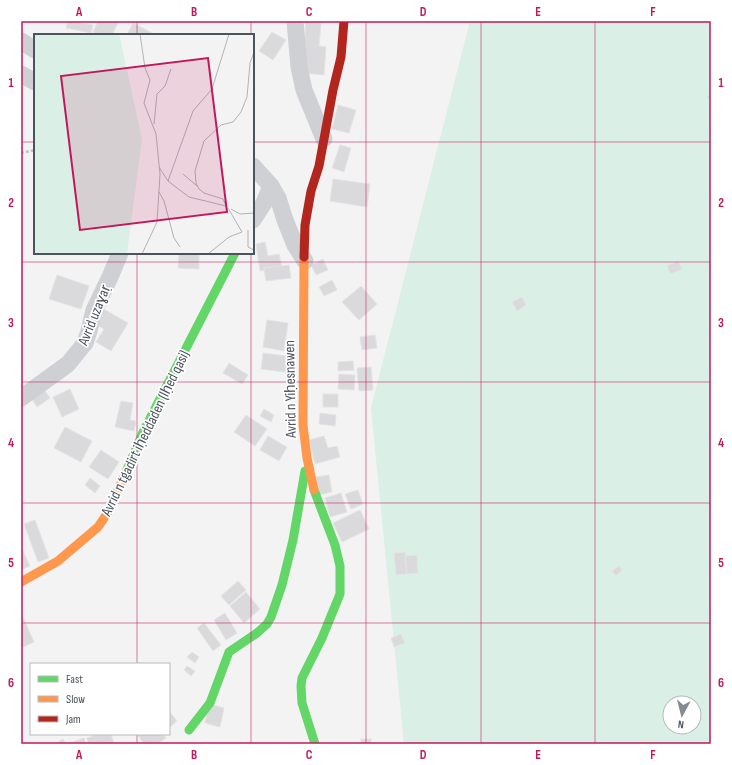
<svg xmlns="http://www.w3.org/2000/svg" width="732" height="765" viewBox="0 0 732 765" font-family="'Sofia Sans Condensed',sans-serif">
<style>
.green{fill:#daefe5;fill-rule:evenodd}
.building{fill:#dadadc;stroke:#e4e4e5}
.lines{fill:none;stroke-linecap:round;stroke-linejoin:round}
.path{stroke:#bdc7c4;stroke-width:2.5;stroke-dasharray:3 2;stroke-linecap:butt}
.street{stroke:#ced0d3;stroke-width:17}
.fast{stroke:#63d668;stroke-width:9}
.slow{stroke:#ff974d;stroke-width:9}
.jam{stroke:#b3261e;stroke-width:9}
.grid{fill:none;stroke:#c2185b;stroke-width:1;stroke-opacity:0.55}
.labels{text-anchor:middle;stroke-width:3.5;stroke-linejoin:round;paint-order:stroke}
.street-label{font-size:15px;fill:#4b535d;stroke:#fff}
.inset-road{fill:none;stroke:#b0b3b7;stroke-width:1}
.view{fill:#c2185b;fill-opacity:0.15;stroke:#c2185b;stroke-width:2}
.inset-edge{fill:none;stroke:#4b535d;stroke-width:2}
.neatline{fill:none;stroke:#c2185b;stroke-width:1.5}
.grid-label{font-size:13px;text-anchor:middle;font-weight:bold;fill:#c2185b}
</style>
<rect width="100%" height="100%" fill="#f3f3f3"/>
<path class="green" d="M470,21H711V744H404L371,408ZM670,703H694V727H670Z"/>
<g class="building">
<polygon points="68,21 93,25 91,33 66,28"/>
<polygon points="98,21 119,21 112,35 99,35 93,32"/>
<polygon points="306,21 321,23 319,46 326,47 324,75 302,73"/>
<polygon points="133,23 156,35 127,35"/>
<polygon points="272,32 286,40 273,60 259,51"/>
<polygon points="711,91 711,100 707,98"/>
<polygon points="338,105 356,110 349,133 332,129"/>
<polygon points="340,145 351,148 344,172 332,168"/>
<polygon points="333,179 370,184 367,207 330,201"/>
<polygon points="265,242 268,256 279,254 282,267 260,271 256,244"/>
<polygon points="179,253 199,253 199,269 178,268"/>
<polygon points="323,259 328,270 316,275 311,265"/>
<polygon points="678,261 682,269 671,274 667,266"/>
<polygon points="289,265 291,278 266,281 264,268"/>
<polygon points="57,275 89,286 81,309 49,299"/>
<polygon points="332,280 337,290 324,296 319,287"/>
<polygon points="361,286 377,304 359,320 342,302"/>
<polygon points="522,297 526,305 517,311 512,302"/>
<polygon points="102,308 128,323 111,351 96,342 104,329 93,323"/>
<polygon points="267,320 288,323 284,351 263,347"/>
<polygon points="375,335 377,348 362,350 360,337"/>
<polygon points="263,353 294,357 292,373 261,369"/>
<polygon points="353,361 354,370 338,371 338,362"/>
<polygon points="229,363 248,375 242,384 223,373"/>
<polygon points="371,367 373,390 359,391 357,368"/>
<polygon points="339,374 355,375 354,390 338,389"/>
<polygon points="43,388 50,398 37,407 30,396"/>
<polygon points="70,389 79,409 62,417 53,397"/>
<rect x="323" y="394" width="15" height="13"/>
<polygon points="121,401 133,403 130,420 136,421 134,431 115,427"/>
<polygon points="264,409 274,415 271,422 260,416"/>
<polygon points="320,413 336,415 335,426 319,424"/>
<polygon points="246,415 267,429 255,446 234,432"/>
<polygon points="65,427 92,441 81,462 54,448"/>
<polygon points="268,436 287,447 279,461 260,450"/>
<polygon points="324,436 328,448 337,446 340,457 315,464 309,440"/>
<polygon points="101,450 119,462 108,479 89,467"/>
<polygon points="329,475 332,492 319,495 316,477"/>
<polygon points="90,478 100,486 95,493 85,485"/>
<polygon points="358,490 363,504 351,509 345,494"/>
<polygon points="341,493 347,512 330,517 325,498"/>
<polygon points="360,510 369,529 342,542 333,523"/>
<polygon points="35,520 49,558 38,562 24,524"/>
<polygon points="21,547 30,566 21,570"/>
<polygon points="405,552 407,574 396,575 394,553"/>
<polygon points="417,555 418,573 407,574 405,556"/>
<polygon points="619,566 622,570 616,576 612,571"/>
<polygon points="238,581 246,590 229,605 221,596"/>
<polygon points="246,592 260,609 244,623 230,606"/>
<polygon points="21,613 34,642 21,648"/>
<polygon points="225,613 237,633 226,640 214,620"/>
<polygon points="204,623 221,645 213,651 197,628"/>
<polygon points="401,634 405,643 394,647 391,638"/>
<polygon points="192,652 199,657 195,663 187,657"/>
<polygon points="187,666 195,671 191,676 184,670"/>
<polygon points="209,704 224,708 220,727 205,723"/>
<polygon points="169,711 177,721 169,728"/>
<polygon points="100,734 111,734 114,744 88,744 87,738"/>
<polygon points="137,734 163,734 166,738 157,744 144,744"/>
<polygon points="84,738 86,744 73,744 72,742"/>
<polygon points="63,739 66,744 55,744"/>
<rect x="361" y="739" width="10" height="5"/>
</g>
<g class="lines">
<polyline class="path" points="21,153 35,150"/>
<g class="street">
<polyline points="295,21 299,67 304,90 324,139"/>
<polyline points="21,41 35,50"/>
<polyline points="21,74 35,82"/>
<polyline points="253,166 271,186 278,198 285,220 295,245 305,261"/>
<polyline points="253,220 264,203 271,186"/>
<polyline points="21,398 68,364 85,343 89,331 94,310 110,277 120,253"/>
</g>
<g class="fast">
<polyline points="126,472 144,430 235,253"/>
<polyline points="314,490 335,545 340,566 340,594 322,638 302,678 301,686 302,703 315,744"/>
<polyline points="189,730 210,703 229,652 257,633 267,624 271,617 282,585 293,540 305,471"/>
</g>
<g class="slow">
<polyline points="304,257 303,425 307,458 314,490"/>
<polyline points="21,582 58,561 98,527 108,512 126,472"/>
</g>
<polyline class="jam" points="304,257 305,225 311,191 319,166 333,90 341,57 344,21"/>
</g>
<path class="grid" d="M137,21V35M251,21V35M366,21V744M481,21V744M595,21V744M21,142H35M253,142H711M137,253V664M251,253V744M21,262H711M21,382H711M21,503H711M21,623H711M137,734V744"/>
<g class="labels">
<g class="street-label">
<text transform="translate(94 315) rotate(-68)" y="5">Avrid uzaɣaṛ</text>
<text transform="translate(290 389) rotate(-91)" y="5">Avrid n Yiḥesnawen</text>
<text transform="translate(145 433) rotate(-64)" y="5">Avrid n tgadirt iḥeddaden (lḥed qasi)</text>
</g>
</g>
<g transform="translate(34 34)">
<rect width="220" height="220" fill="#f3f3f3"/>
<path d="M0,0H85L108,105L93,220H0Z" fill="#daefe5"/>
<path class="inset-road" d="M106,0L111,34L116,46L110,69L122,100L126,140L123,188L108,220M120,90L123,60L131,52L137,35M125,133L134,147L155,163L192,172L189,165L170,159L165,155L162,149L161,137L170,107L187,91L199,88L207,78L213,63L216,29L220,18M149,140L163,152M134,147L159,77L178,55L195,0M125,158L130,167L140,204L146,213M197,175L206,180L220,179M214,196V213L220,216M174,220L195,203L208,198L194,174"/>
<path class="view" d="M174,24L193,178L46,196L27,42Z"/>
<rect width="220" height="220" class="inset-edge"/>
</g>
<rect width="732" height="765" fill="none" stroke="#ffffff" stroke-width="44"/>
<rect x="30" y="663" width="140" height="72" fill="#ffffff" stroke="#b7babe"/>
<rect x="38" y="676" width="20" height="6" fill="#63d668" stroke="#b7babe"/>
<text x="66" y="683" font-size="12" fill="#4b535d">Fast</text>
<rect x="38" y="696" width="20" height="6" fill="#ff974d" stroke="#b7babe"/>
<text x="66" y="703" font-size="12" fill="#4b535d">Slow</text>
<rect x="38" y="716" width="20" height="6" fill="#b3261e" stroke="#b7babe"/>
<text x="66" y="723" font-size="12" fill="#4b535d">Jam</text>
<g transform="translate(682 715) rotate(187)"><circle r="19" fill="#ffffff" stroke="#b7babe"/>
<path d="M0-3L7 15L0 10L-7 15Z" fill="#868b92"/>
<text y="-6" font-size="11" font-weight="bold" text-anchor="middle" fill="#4b535d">N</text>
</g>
<rect x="22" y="22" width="688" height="721" class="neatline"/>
<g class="grid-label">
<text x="79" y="16">A</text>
<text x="194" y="16">B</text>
<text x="309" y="16">C</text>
<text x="423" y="16">D</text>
<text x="538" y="16">E</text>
<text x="653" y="16">F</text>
<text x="11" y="87">1</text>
<text x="721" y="87">1</text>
<text x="11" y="207">2</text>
<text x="721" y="207">2</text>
<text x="11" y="327">3</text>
<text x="721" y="327">3</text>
<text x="11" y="447">4</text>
<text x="721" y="447">4</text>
<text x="11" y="567">5</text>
<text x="721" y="567">5</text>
<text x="11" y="687">6</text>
<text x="721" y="687">6</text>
<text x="79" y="759">A</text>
<text x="194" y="759">B</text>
<text x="309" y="759">C</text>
<text x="423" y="759">D</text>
<text x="538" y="759">E</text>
<text x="653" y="759">F</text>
</g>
</svg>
